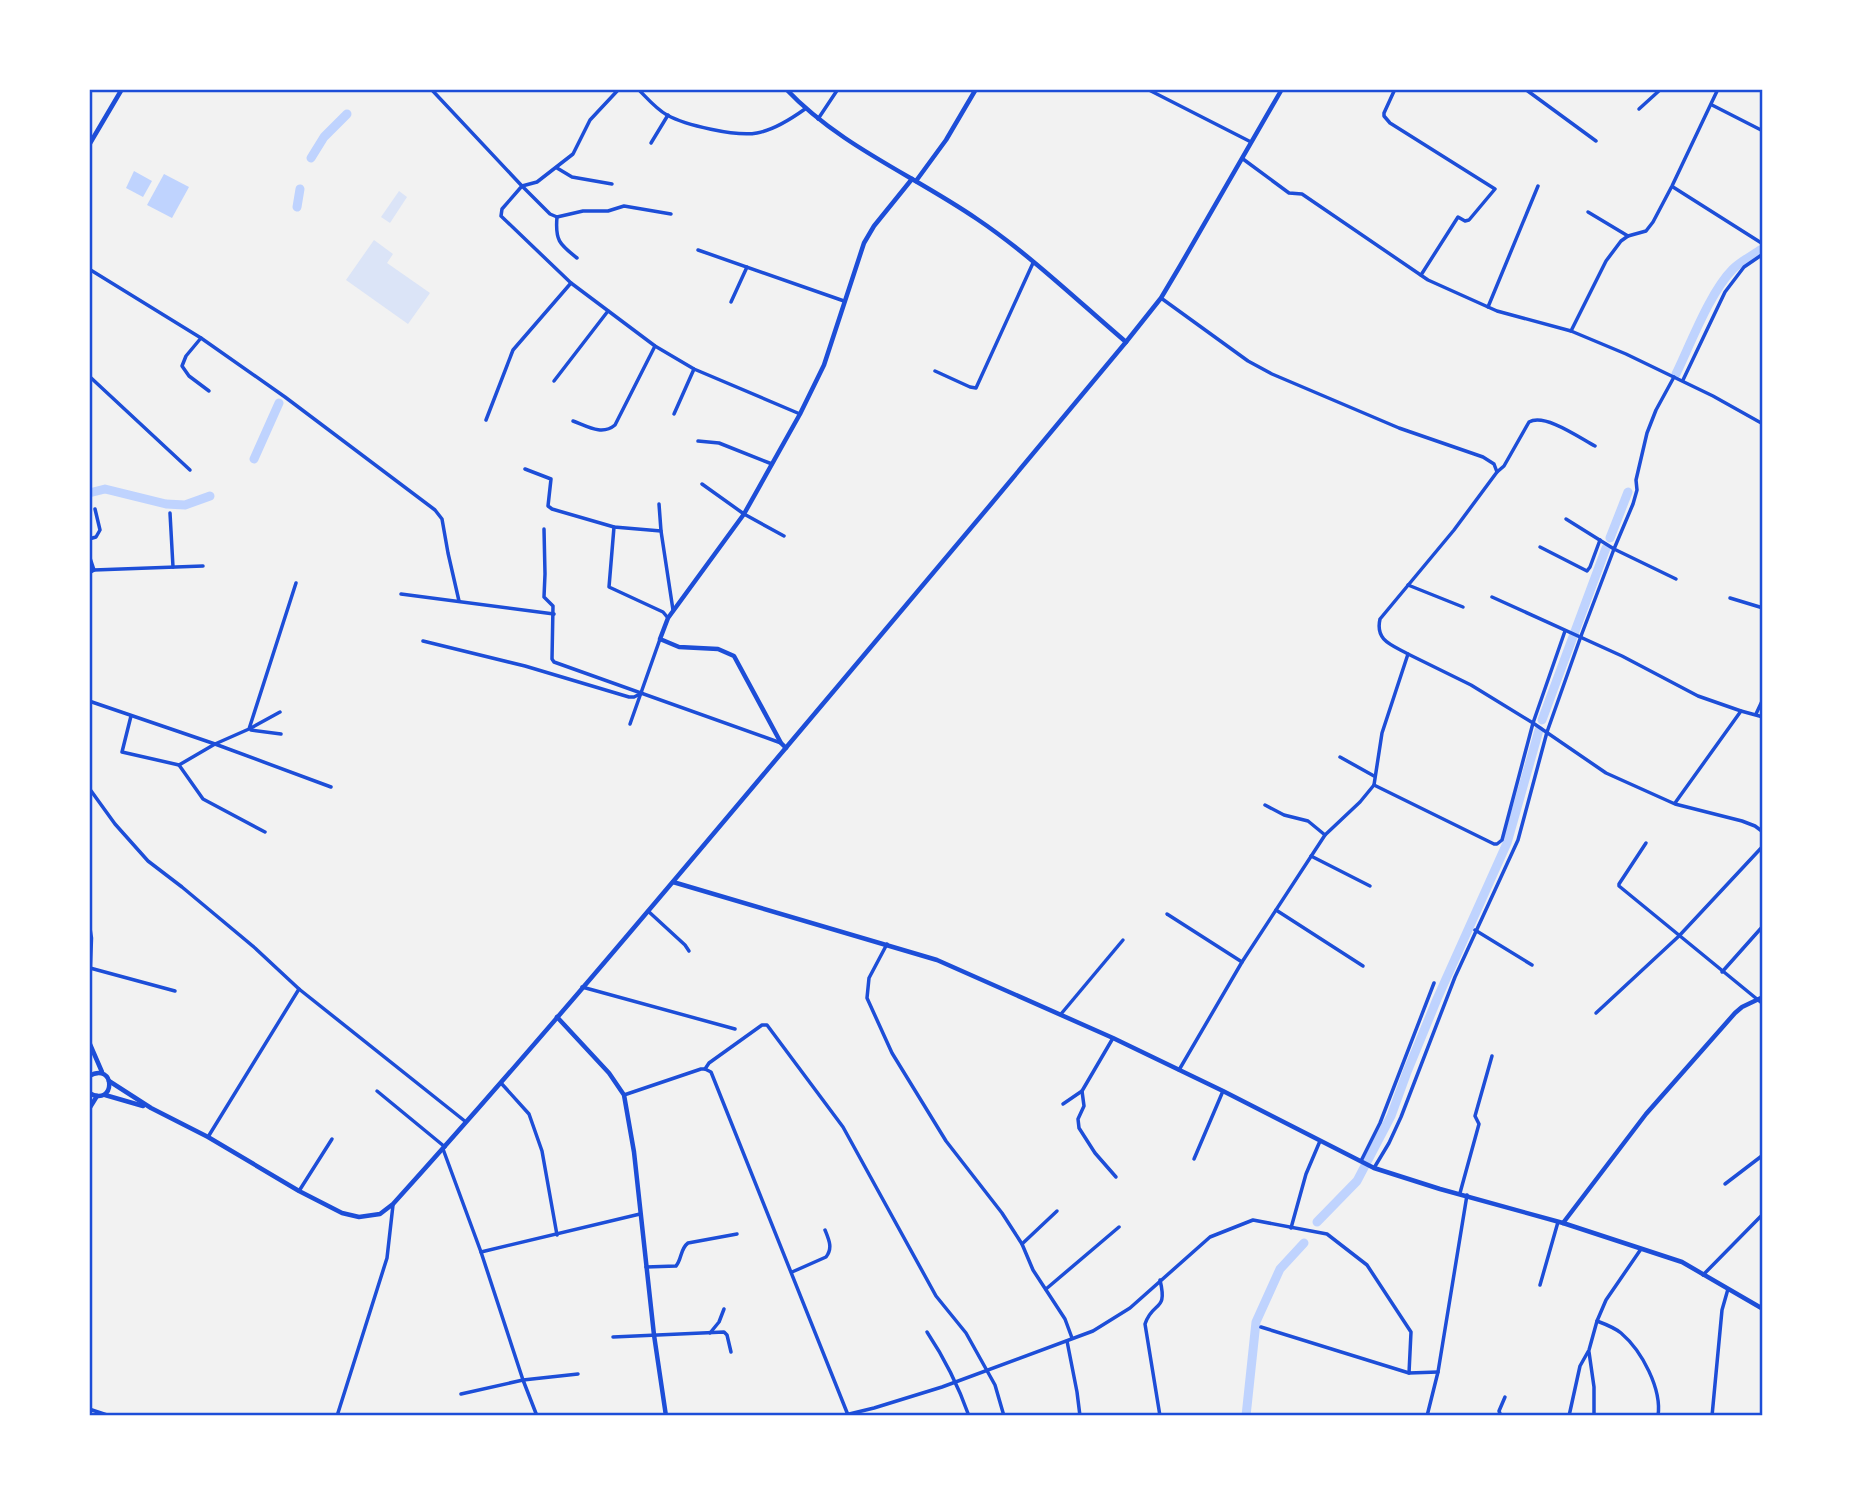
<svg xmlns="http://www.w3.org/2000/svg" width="1852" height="1505" viewBox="0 0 1852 1505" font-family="Mulish,sans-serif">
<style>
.green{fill:#dbe4f7}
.water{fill:#bfd3fe}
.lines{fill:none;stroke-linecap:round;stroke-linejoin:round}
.canal{stroke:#bfd3fe;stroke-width:9}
.minor{stroke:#1d4ed8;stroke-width:3.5}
.tertiary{stroke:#1d4ed8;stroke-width:4.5}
.neatline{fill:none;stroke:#1d4ed8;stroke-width:2.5}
</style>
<rect width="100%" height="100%" fill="#f2f2f2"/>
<g class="green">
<polygon points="399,191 407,197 390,223 381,217"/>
<polygon points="374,240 393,254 387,263 430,293 408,324 346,280"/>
</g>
<g class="water">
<polygon points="134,171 152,181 143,197 126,188"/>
<polygon points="164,174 189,187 172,218 147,205"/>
</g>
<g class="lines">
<g class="canal">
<polyline points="311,158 324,137 347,114"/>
<polyline points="297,207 300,189"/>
<path d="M1676,374C1691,343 1710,292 1733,269C1741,261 1752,256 1760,250"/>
<polyline points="254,459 279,403"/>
<polyline points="89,493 105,489 166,504 185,505 210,496"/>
<polyline points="1610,538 1628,492"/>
<polyline points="1542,720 1606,548"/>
<polyline points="1317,1222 1357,1181 1391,1116 1407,1072 1437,999 1507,843 1539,730"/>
<polyline points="1246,1416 1256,1322 1280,1269 1304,1243"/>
</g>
<g class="minor">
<polyline points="431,89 522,186 502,209 501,216 571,283 655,346 694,369 800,414"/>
<polyline points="619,89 590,120 573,154 537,182 522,186 550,214 557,217 583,211 608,211 624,206 671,214"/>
<path d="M638,89C647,98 656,109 667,115C685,125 736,137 757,133C774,130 791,119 805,109"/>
<polyline points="1147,89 1251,142"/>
<polyline points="1395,89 1384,113 1384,116 1390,123 1495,189 1469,220 1465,221 1458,217 1421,275"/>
<polyline points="1525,89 1596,141"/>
<polyline points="1712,105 1763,131"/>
<polyline points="1639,109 1661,89"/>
<polyline points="818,119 838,89"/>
<polyline points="651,143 668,115"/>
<polyline points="1243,159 1289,193 1302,194 1428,280 1497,311 1571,331 1626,354 1713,396 1763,424"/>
<polyline points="557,168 572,177 612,184"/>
<polyline points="1673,187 1763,244"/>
<polyline points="1588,212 1628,236"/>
<path d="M557,217C555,240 559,244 577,258"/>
<polyline points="698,250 844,301"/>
<polyline points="89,269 201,338 285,397 435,510 442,519 448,553 459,601"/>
<path d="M1161,298L1248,361L1272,374L1399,428L1483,457L1494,464L1497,472L1454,530L1380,619C1375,641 1392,645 1408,654L1382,733L1374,785L1360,802L1325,835L1242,962L1179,1070"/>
<polyline points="731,302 747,267"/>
<polyline points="1488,307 1538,186"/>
<polyline points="1571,331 1606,261 1621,241 1628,236 1646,231 1653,222 1672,186 1718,89"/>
<polyline points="201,338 186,356 182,366 189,376 209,391"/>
<polyline points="935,371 970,387 976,388 1033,263"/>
<polyline points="89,376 190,470"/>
<polyline points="1683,380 1725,292 1744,267 1763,254"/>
<polyline points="554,381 608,311"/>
<polyline points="674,414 694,369"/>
<polyline points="486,420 513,350 571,283"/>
<path d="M573,421C587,426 602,436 615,425L655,346"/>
<polyline points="698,441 719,443 772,464"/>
<polyline points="525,469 551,479 548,506 552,509 614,527 661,531 673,610"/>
<path d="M1497,472L1504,466L1529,422C1545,413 1580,438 1595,446"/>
<polyline points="702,484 744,514 784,536"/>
<polyline points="659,504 661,531"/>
<polyline points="170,513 173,567"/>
<polyline points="1566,519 1614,549 1676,579"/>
<polyline points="614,527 609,587 663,612 668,618"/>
<polyline points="544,529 545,574 544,597 553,606 552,659 554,662 781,743"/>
<polyline points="89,539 96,537 100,530 95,509"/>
<polyline points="1540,547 1587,571 1590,567 1600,540"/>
<polyline points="89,555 94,570"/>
<polyline points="89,573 94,570 203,566"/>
<polyline points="1408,585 1463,607"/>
<polyline points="401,594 554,614"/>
<polyline points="1492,597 1622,656 1698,696 1741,711 1763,717"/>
<polyline points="1730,598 1763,608"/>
<polyline points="423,641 525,666 629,697 634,697 642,693"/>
<polyline points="1408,654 1471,685 1533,723 1606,773 1675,804 1742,821 1755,826 1763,832"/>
<polyline points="89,701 215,744 249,729 296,583"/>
<polyline points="1756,714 1763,699"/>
<polyline points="131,716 122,752 179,765 215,744 331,787"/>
<polyline points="630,724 660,639"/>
<polyline points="251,728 280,712"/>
<polyline points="251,730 281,734"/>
<polyline points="1340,757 1374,776"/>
<polyline points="179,765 203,799 265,832"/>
<polyline points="1374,785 1494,844 1497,844 1502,840 1533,723 1565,631"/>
<polyline points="89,788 115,824 148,861 182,887 255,948 299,989 466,1122"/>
<polyline points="1675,803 1741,711"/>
<polyline points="1265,805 1284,815 1308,821 1325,835"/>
<polyline points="1646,843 1619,884 1619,886 1763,1004"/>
<polyline points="1311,856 1370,886"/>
<polyline points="1276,910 1363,966"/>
<polyline points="648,911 685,945 689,951"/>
<polyline points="1167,914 1242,962"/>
<polyline points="1475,930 1532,965"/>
<polyline points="887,944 869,978 867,998 892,1053 946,1141 1002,1213 1022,1244 1033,1270 1065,1319 1072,1338"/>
<polyline points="90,968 175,991"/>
<polyline points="1722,972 1763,926"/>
<polyline points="582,987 735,1029"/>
<polyline points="1596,1013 1679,936 1763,846"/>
<polyline points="1061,1014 1123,940"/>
<polyline points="705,1069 709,1063 762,1025 767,1025 843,1127 936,1296 966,1333 995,1385 1004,1416"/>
<polyline points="501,1083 529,1114 542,1151 557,1235"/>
<polyline points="377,1091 445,1147"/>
<polyline points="1082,1091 1084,1106 1078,1119 1079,1128 1095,1153 1116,1177"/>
<polyline points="624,1095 701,1069 705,1069 711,1072 848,1415"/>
<polyline points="1063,1104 1082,1091 1113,1038"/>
<polyline points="208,1137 299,989"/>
<polyline points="443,1149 481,1252 523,1380 461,1394"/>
<polyline points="1194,1159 1223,1091"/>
<polyline points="1361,1161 1380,1123 1434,983"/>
<polyline points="1374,1168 1389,1143 1401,1117 1455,977 1518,840 1547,732 1581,636 1614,549 1633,504 1637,490 1636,480 1647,433 1656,410 1674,377"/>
<polyline points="1725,1184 1763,1155"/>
<polyline points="299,1191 332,1139"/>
<polyline points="1460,1193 1479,1124 1475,1116 1492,1056"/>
<polyline points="1291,1228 1306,1174 1320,1141"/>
<polyline points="1022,1244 1057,1211"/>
<polyline points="481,1252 640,1214"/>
<path d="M646,1267L676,1266C682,1259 680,1249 688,1243L737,1234"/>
<path d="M792,1272L826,1257C833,1248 829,1240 825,1230"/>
<polyline points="1703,1275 1763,1214"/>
<polyline points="1540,1285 1558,1222"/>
<polyline points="1046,1289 1119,1227"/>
<path d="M1597,1321C1605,1324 1615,1328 1621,1333C1642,1351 1662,1389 1658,1416"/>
<polyline points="1261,1327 1409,1373"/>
<path d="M927,1332C945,1359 958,1385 969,1416"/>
<polyline points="710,1333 719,1322 724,1309"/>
<polyline points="613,1337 724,1332 727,1335 731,1352"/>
<polyline points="1067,1341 1077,1392 1080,1416"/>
<polyline points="1589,1352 1594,1387 1594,1416"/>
<polyline points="89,1409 110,1416"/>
<polyline points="337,1416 387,1258 393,1205"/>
<polyline points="537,1416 523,1380 578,1374"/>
<polyline points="841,1416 874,1408 942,1387 1093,1331 1130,1308 1210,1237 1253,1220 1327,1234 1367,1265 1411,1332 1409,1373 1438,1372"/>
<path d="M1160,1416L1145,1324C1153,1300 1168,1313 1160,1280"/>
<polyline points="1427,1416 1438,1372 1467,1195"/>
<polyline points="1501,1416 1499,1411 1505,1397"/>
<polyline points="1569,1416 1580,1366 1589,1350 1597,1321 1606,1300 1641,1249"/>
<polyline points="1712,1416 1722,1310 1728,1289"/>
</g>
<g class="tertiary">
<path d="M786,89C840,146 913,175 977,219C1029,254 1078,301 1126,342"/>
<polyline points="89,145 122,89"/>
<polyline points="916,181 946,140 976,89"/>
<polyline points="786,748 781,743 734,656 718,649 679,647 660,639 668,618 744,514 800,414 824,365 864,243 874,226 912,179"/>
<polyline points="673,882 937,960 1113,1038 1223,1091 1374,1168 1440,1189 1563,1223 1682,1262 1763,1309"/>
<polyline points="89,925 91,938 89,994"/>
<polyline points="557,1017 609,1073 624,1095 634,1152 654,1335 666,1416"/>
<polyline points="89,1042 102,1072"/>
<path d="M89,1076C116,1061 116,1108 89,1093"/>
<path d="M109,1081L151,1108L208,1137L299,1191L342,1213L359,1217L380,1214L393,1204C545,1036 691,860 838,686C934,572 1031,457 1126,342L1161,298L1180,266L1282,89"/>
<polyline points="105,1095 143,1106"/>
<polyline points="89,1109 97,1096"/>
<polyline points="1563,1223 1646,1114 1735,1013 1742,1007 1763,997"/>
</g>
</g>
<rect width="1852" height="1505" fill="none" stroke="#ffffff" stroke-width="182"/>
<rect x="91" y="91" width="1670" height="1323" class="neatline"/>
</svg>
